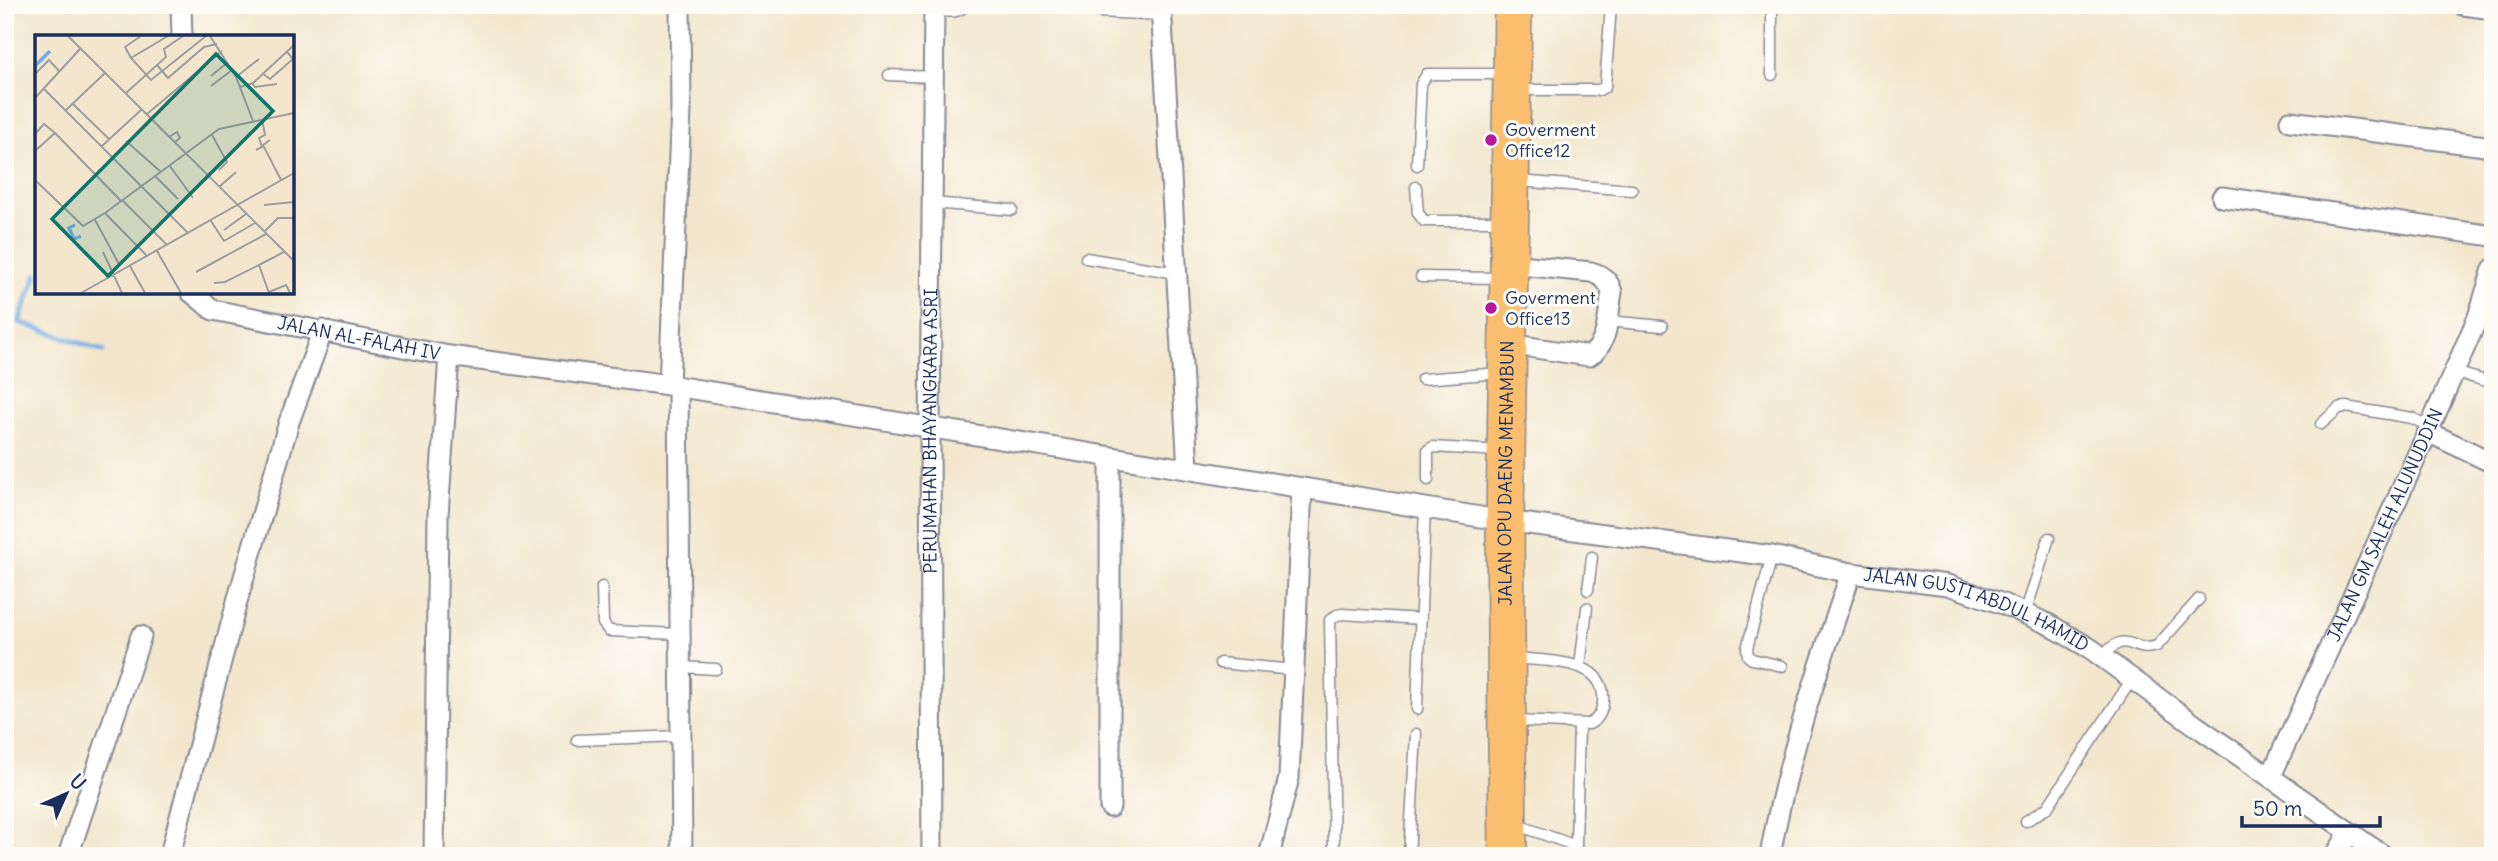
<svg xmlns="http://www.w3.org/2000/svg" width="2498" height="861" viewBox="0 0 2498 861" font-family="Delius,sans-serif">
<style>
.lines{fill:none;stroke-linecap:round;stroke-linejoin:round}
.stream{stroke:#75aee5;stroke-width:5}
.lane-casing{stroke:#878a95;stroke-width:13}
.street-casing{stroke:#878a95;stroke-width:23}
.highway-casing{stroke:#878a95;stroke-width:40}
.lane{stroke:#fff;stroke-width:10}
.street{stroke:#fff;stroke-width:19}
.highway{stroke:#fbbe6e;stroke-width:37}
.poi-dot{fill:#b5179e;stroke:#fdfcf7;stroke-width:2.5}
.labels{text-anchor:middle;stroke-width:6;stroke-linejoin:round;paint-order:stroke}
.poi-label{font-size:18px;fill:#1b2f5e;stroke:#fdfcf7;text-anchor:start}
.street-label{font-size:18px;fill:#1b2f5e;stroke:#fdfcf7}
.inset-river{fill:none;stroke:#75aee5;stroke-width:3.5}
.inset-road{fill:none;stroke:#9d9da0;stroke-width:2}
.view{fill:#0f766e;fill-opacity:0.15;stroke:#0f766e;stroke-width:3.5}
.inset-edge{fill:none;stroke:#1b2f5e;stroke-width:3.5}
</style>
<rect width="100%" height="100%" fill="#fdfcf7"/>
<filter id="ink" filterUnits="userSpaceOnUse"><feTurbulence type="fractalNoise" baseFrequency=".0143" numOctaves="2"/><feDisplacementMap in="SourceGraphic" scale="14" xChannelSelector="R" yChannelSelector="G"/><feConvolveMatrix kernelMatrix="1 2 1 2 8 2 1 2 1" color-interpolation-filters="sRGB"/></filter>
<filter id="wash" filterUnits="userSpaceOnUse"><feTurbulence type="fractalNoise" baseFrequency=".00686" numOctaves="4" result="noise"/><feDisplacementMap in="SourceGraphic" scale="28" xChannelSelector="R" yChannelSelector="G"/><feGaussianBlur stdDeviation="1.57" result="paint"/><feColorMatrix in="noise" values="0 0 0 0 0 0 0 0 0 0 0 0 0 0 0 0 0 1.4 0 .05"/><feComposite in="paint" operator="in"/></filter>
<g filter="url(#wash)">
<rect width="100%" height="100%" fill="#f3e6cc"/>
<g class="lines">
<polyline class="stream" points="37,274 19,322 103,351"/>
</g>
</g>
<g filter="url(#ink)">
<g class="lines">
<defs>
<g id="lane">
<polyline points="1772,5 1772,75"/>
<path d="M934,10C945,11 958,15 965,5"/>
<polyline points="1099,12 1161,15"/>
<polyline points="889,75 934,77"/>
<polyline points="1520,90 1599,90 1605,87 1611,5"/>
<polyline points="1417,165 1421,84 1427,74 1504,74"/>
<polyline points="1518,181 1632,190"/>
<polyline points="1416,187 1418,213 1424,221 1503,221"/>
<polyline points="933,203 1012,210"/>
<polyline points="1086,258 1177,273"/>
<polyline points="1421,277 1502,278"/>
<polyline points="1607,321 1662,326"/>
<polyline points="2454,372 2493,383"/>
<polyline points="1422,379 1501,373"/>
<polyline points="2321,424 2339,408 2346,407 2412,418 2430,427"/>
<polyline points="1428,480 1428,450 1433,447 1499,451"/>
<polyline points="1772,556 1747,648 1748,656 1752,659 1782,666"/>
<polyline points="602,587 603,623 609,631 680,634"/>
<polyline points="1588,590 1592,557"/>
<polyline points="2025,614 2049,538"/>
<path d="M2102,657C2129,626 2130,655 2157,646L2199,599"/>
<polyline points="1220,663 1294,670"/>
<polyline points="1580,666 1587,608"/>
<polyline points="681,667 716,669"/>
<polyline points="1417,709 1425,508"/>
<path d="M1514,721L1589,724C1598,720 1602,712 1603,702C1607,657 1545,662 1515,658"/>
<polyline points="577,740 681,736"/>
<polyline points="2026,821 2047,808 2132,679"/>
<polyline points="1515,824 1576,846 1574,856"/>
<polyline points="1576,846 1579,724"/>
<polyline points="1334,856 1330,620 1337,615 1342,614 1421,619"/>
<polyline points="1409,856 1416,734"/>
</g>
<g id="street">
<polyline points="181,5 182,37"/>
<polyline points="1161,5 1188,469"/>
<polyline points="2463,5 2493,9"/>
<polyline points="2290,121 2493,147"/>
<polyline points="2222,197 2493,236"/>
<path id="s1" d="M191,292L213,310L449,356"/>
<path d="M1509,344L1589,356C1609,345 1608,313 1612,292C1609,281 1602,275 1591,272L1510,264"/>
<polyline points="669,385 681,109 680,5"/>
<polyline points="678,387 682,856"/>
<polyline points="2428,432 2493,463"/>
<polyline points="1110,457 1110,807"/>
<path id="s2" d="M2271,776L2430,427L2478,317L2493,269"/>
<polyline points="172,847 238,598 289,422 323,330"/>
<polyline points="68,856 141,636"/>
<path id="s3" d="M434,856L438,515L449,356L669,385L1505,521L1772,556L1851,573L1948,585L2003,604L2048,624L2091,649L2195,725L2384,856"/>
<path id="s4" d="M932,856L930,428L934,5"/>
<polyline points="1269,856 1289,778 1302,488"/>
<path d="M1770,856C1787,759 1819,666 1851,573"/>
<polyline points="2335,856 2350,832"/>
</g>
<g id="highway">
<path id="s5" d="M1508,856L1505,521L1513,5"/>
</g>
</defs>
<use href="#lane" class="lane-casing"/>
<use href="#street" class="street-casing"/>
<use href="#highway" class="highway-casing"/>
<use href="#lane" class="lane"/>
<use href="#street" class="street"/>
<use href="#highway" class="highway"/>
</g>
</g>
<g class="poi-dot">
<circle cx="1491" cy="140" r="7"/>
<circle cx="1491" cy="308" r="7"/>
</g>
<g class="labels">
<g class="poi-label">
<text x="1505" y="136">Goverment<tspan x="1505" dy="21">Office12</tspan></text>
<text x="1505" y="304">Goverment<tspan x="1505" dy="21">Office13</tspan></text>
</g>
<g class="street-label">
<text dy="6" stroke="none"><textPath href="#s1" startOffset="177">JALAN AL-FALAH IV</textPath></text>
<text dy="6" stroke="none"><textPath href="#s4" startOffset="425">PERUMAHAN BHAYANGKARA ASRI</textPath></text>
<text dy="6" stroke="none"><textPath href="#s5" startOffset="383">JALAN OPU DAENG MENAMBUN</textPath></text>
<text dy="6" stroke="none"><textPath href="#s2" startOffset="276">JALAN GM SALEH ALUNUDDIN</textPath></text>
<text dy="6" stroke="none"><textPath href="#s3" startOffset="2051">JALAN GUSTI ABDUL HAMID</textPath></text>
</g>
</g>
<g transform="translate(35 35)">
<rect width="259" height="259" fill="#f3e6cc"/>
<path class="inset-river" d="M0,31L15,16M40,190L34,193L39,204L46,201"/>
<path class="inset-road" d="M33,1L259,226M133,1L96,23L116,45L171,1M175,1L201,42L218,86M96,23L90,12L106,1M122,30L133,43L169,12L182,9M227,38L235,44L258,24L252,17M0,39L14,25L24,36M176,41L193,27M201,42L224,24M217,48L220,52L242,49M176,51L197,35M205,52L218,48L259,10M8,53L153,198M91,58L131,22L129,14L148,1M0,63L45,14M38,69L75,105M30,76L70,38M112,79L187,16M0,99L9,89L20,98M177,100L192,127L184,135M134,102L142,97L145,103L140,107M235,105L228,110L246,145M91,106L126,137M67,111L106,75M221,115L227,112L224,103L230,100L227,84M0,116L20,98L86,166M135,131L158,163M120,141L143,164M0,145L48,191L70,178M184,152L201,137M87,165L132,210M229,170L259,167M60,185L84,229M176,186L189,206L220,188M189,195L211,179M230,196L243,183H259M122,216L146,258M68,217L87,258M112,221L70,178L184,94L259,78M224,230L249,217M95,231L110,258M161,237L231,199M179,248L190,247L224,230L234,258M234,257L251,250L255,258M46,258L259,138"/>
<path class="view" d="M181,19L238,76L73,241L17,184Z"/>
<rect width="259" height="259" class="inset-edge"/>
</g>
<rect width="2498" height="861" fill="none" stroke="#fdfcf7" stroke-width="28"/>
<g transform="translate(66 794) rotate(45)" stroke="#fdfcf7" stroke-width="5" paint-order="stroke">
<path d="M0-5L12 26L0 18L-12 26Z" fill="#1b2f5e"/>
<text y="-10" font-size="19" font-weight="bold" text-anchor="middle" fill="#1b2f5e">U</text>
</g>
<path d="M2242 816v10h138v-10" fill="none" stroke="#1b2f5e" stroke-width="3.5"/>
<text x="2253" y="816" font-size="21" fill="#1b2f5e" stroke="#fdfcf7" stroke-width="5" paint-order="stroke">50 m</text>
</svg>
